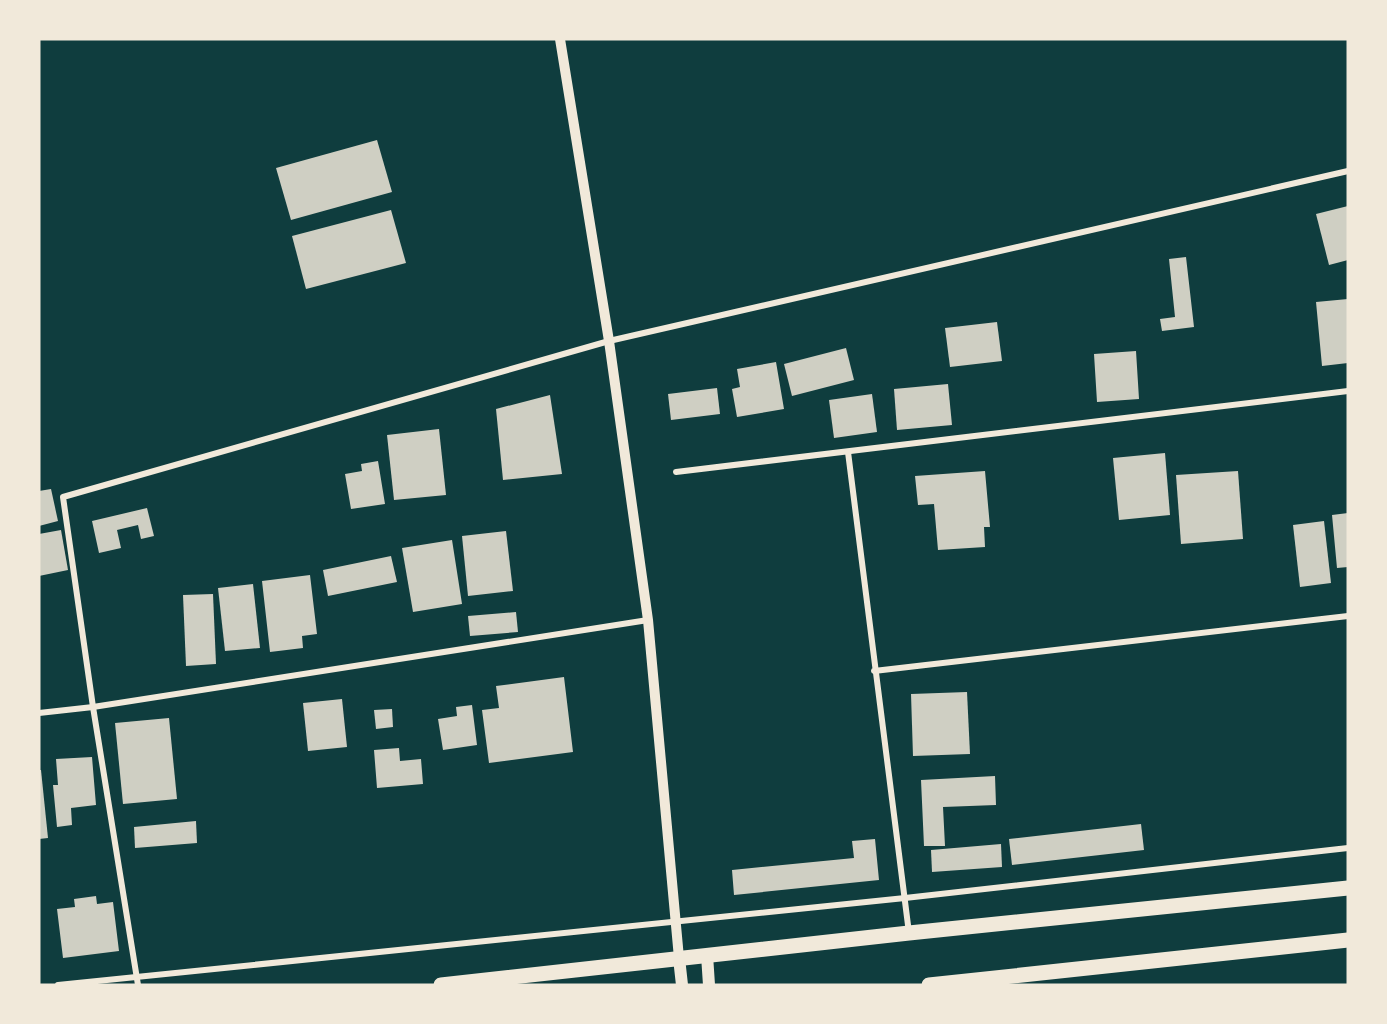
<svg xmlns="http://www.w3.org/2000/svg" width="1387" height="1024" viewBox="0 0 1387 1024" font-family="Rubik,sans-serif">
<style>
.building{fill:#cfcfc3}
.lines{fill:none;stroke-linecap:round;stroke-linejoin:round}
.minor{stroke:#f1e9da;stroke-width:6}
.tertiary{stroke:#f1e9da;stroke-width:10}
.secondary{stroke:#f1e9da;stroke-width:12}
.primary{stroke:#f1e9da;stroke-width:15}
</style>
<rect width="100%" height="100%" fill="#0f3d3e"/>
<g class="building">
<polygon points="377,140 392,192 291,220 276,168"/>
<polygon points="1348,206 1348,260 1329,265 1316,214"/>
<polygon points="391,210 406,263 306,289 292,236"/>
<polygon points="1186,257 1194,327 1162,331 1160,319 1175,317 1169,259"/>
<polygon points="1348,299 1348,363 1322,366 1316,302"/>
<polygon points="997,322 1002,361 950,367 945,328"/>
<polygon points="846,348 854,380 792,396 784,364"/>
<polygon points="1136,351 1139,399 1097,402 1094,354"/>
<polygon points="776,362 784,409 737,417 732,389 740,387 737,369"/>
<polygon points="948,384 952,425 897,430 894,389"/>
<polygon points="717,388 720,414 671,420 668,394"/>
<polygon points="872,394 877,432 834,438 829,400"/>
<polygon points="550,395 562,474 503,480 496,409"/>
<polygon points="439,429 446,495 394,500 387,435"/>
<polygon points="1165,453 1170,515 1119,520 1113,458"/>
<polygon points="378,461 385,504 351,509 345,474 362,471 361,464"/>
<polygon points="985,471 990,527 984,527 985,547 938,550 934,504 918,505 915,476"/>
<polygon points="1238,471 1243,539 1181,544 1176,475"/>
<polygon points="51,489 58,521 39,526 39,491"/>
<polygon points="147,508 154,536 141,539 138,525 117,530 121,548 99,553 92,521"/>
<polygon points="1348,513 1348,567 1337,568 1332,515"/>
<polygon points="1324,521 1331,583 1300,587 1293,525"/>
<polygon points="61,530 68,570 39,576 39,534"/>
<polygon points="506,531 513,591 468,596 462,536"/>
<polygon points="452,540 462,604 413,612 402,548"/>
<polygon points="391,556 397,582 328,596 323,570"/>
<polygon points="310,575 317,634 302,636 303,648 270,652 262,581"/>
<polygon points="253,584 260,648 225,651 218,588"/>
<polygon points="213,594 216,664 186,666 183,595"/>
<polygon points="516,612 518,632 470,636 468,616"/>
<polygon points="564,677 573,752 489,763 482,710 499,708 496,686"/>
<polygon points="967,692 970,754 913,756 911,694"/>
<polygon points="342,699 347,747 308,751 303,703"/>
<polygon points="472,705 477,745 443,750 438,719 457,716 456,707"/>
<polygon points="392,709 393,727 376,729 374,710"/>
<polygon points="169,718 177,799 123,804 115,723"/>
<polygon points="399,748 400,761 421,759 423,784 377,788 374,750"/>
<polygon points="92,757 96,805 71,808 72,825 57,827 53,785 58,785 56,759"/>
<polygon points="39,770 41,770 48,838 39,839"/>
<polygon points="995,776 996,805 943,807 945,846 924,846 921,780"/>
<polygon points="196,821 197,843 135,848 134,827"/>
<polygon points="1141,824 1144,850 1012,865 1009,839"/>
<polygon points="875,839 879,880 734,895 732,870 854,858 852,841"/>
<polygon points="1001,844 1002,867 932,872 931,850"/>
<polygon points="96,896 97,904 113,902 119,951 63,958 57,909 75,907 74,899"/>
</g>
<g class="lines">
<g class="minor">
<polyline points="848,452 909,933"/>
<polyline points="676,472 1348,391"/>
<polyline points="874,671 1348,616"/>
<polyline points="39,713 93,707 648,620"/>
<polyline points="58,985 905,898 1348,848"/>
<polyline points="138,985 93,707 63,497 609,341 1348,171"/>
</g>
<polyline class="tertiary" points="560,39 609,341 648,620 679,958"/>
<g class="secondary">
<polyline points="707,955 709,985"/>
<polyline points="679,958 682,985"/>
</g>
<g class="primary">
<polyline points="441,985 909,933 1348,888"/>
<polyline points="929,985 1348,940"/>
</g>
</g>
<rect width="1387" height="1024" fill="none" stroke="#f1e9da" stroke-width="81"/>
</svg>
